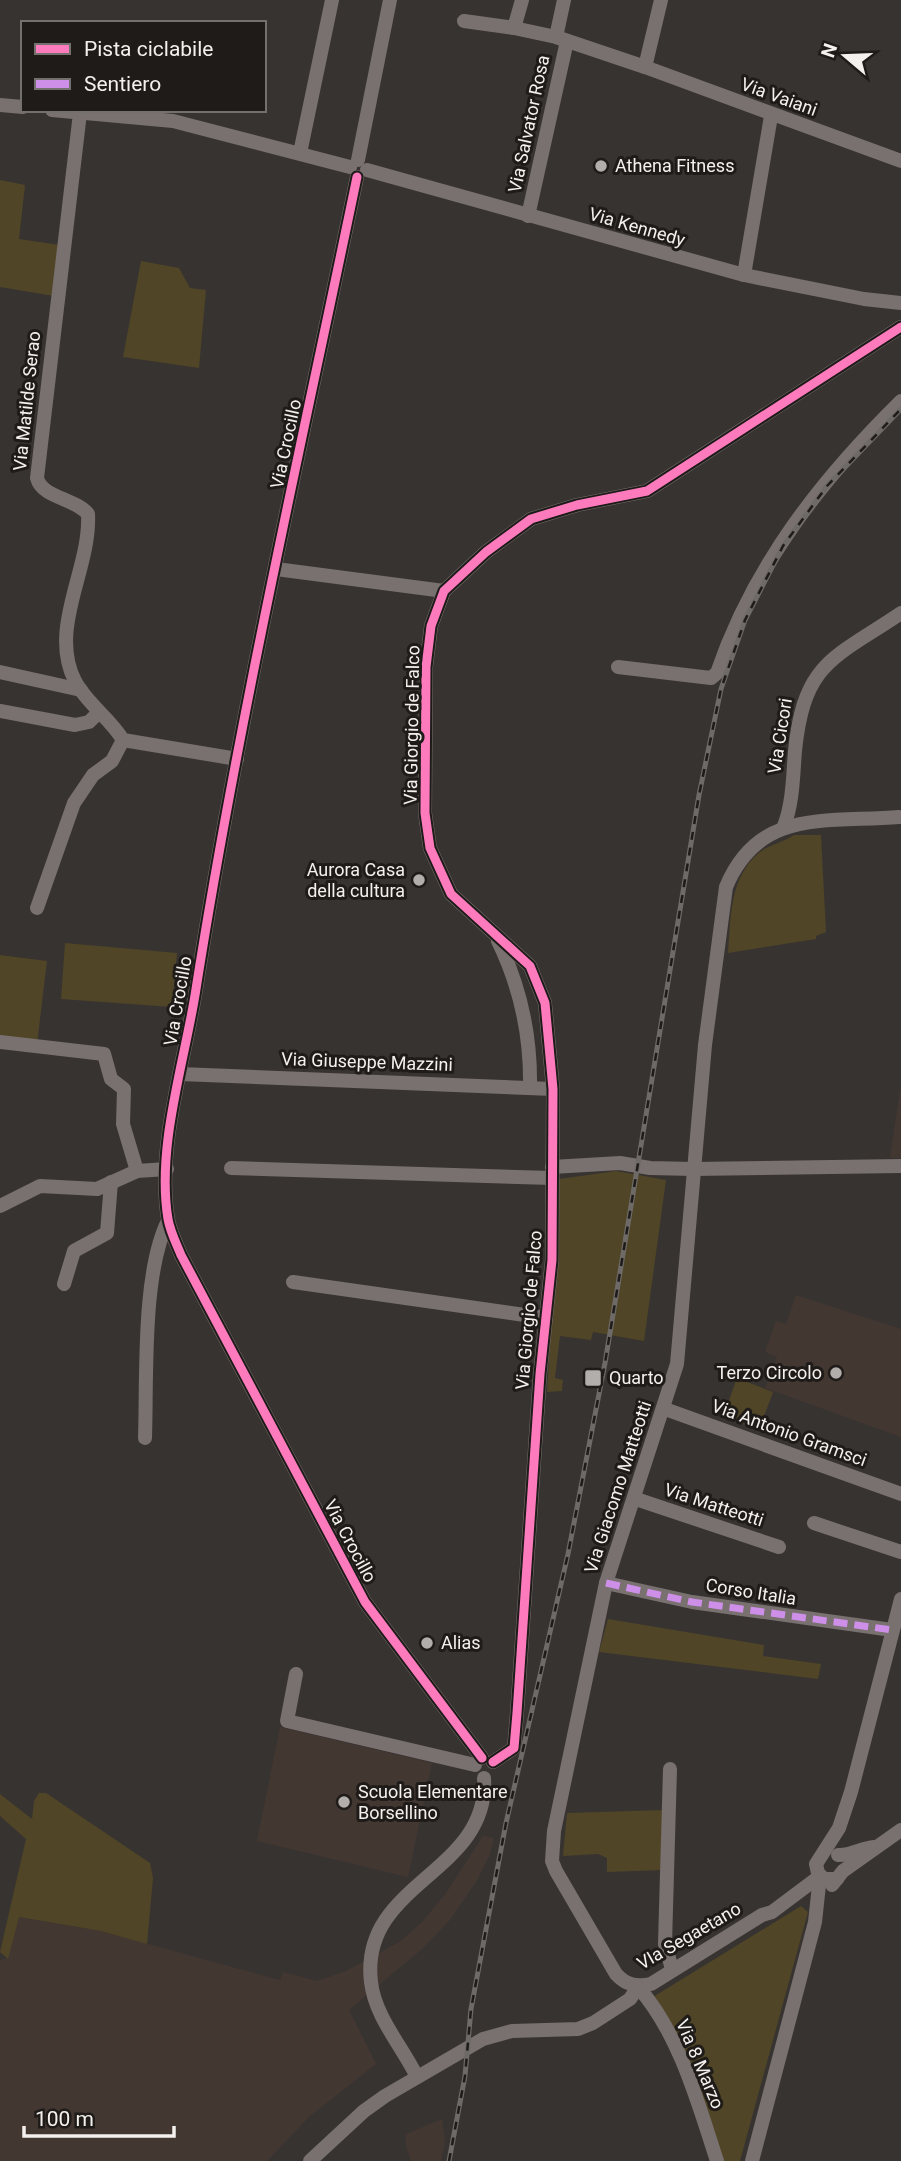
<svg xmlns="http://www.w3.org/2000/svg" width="901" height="2161" viewBox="0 0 901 2161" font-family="Roboto,sans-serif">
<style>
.built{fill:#433732}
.green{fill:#504526}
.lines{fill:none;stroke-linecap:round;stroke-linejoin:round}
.minor{stroke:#797070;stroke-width:14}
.rail-casing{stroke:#6e6a68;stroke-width:5}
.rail{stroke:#1e1b19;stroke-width:2.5;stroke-dasharray:8;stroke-linecap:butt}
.quiet{stroke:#ce8fe9;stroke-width:7;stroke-dasharray:14 7;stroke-linecap:butt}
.cycleway-casing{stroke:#1e1b19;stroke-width:13}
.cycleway{stroke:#fd7abc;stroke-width:9}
.poi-dot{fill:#b2aeac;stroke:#1e1b19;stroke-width:2.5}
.labels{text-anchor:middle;stroke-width:6;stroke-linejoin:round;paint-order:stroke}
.street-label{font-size:18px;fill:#f4f0ee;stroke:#1e1b19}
.poi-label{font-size:18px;fill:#f4f0ee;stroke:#1e1b19;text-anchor:start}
</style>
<rect width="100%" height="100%" fill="#373331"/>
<g class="built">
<polygon points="901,1084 901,1158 890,1158"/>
<polygon points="796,1295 901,1329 901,1437 765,1388 777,1357 765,1352 776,1321 786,1324"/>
<polygon points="280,1727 432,1763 408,1877 257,1841"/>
<polygon points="483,1836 494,1838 490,1854 478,1879 450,1920 422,1949 349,2010 376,2064 309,2117 267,2161 0,2161 0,1960 8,1958 18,1917 101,1931 280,1980 283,1972 317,1981 346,1971 401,1941 422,1922 446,1893"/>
<polygon points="442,2119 445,2141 441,2161 411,2161 406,2146 406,2134"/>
</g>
<g class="green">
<polygon points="0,180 25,185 19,239 60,245 54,296 0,287"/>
<polygon points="141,261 179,268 190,288 206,290 199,368 123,357"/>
<path d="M794,835H821L826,932L816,936V939L728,953C731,917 729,877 760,852C771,844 784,842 794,835Z"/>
<polygon points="65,943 177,953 172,1007 61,999"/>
<polygon points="0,955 47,961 37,1044 0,1040"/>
<polygon points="616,1171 666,1180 644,1341 593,1332 591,1340 560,1336 555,1378 563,1380 562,1391 547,1392 559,1179"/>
<polygon points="737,1378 773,1392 759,1430 723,1417"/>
<polygon points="608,1619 764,1645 763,1656 821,1664 818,1679 599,1652"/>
<polygon points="39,1793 46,1793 150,1863 153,1878 147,1944 101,1931 19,1917 8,1959 0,1952 26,1839 0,1816 0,1794 32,1819 34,1801"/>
<polygon points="665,1810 662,1870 607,1872 607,1858 598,1854 563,1856 567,1813"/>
<polygon points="801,1906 808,1912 740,2161 720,2161 653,1997"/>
</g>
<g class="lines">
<g class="minor">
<polyline points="464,21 514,28 522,0"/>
<polyline points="514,28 556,37 645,67 901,161"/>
<polyline points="556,37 564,0"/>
<polyline points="645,67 661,0"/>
<polyline points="0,105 23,107"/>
<polyline points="52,110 173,121 350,167"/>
<path d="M80,113L37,478C42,498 75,498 88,514C91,569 48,628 75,681C87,704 110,718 123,740L237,759"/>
<polyline points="300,153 332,0"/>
<polyline points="358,160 390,0"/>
<polyline points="367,170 744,275 864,299 901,303"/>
<path d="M357,177C301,447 239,717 196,989C185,1061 156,1146 168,1219C170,1231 176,1243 181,1255L365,1602L482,1758"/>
<polyline points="528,216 567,41"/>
<polyline points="744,275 771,116"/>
<polyline points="276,569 444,591"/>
<path d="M618,667L711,678L717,673C754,565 821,480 901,401"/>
<polyline points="0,672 81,690"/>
<polyline points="0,711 75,725 89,722 99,712"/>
<path d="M784,826C793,803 793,775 795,751C804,662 833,659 901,613"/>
<polyline points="37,908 74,803 93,775 112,761 123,740"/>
<path d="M498,941C520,986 531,1037 530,1088"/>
<polyline points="0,1042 104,1054 111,1079 124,1089 123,1124 137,1171"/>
<polyline points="180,1074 553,1089"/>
<polyline points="552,1167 620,1163 650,1168 693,1169 901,1166"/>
<polyline points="231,1168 552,1178"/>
<polyline points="0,1206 40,1186 97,1189 137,1171 167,1169"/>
<polyline points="293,1282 546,1318"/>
<polyline points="64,1284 74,1251 107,1233 111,1182"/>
<polyline points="665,1409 901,1494"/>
<path d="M145,1438C147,1378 142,1273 168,1221"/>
<polyline points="636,1499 779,1547"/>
<polyline points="814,1523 901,1552"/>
<polyline points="606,1583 692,1602 892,1630"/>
<polyline points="296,1674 287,1721 475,1765"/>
<polyline points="493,1762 514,1748 517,1713 540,1374 552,1260 553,1089 545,1003 530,966 451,894 430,848 425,813 426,667 431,626 444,591 486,552 531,519 577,505 647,491 901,327"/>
<polyline points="670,1769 665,1944 672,1969"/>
<path d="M838,1855C850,1856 861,1848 874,1847"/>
<path d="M820,1876L772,1912L762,1915L651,1984C636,1987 626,1985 616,1974L556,1871L552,1861L554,1831L606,1583L677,1364L705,1045L726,887C759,808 826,823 899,817"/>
<polyline points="837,1879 824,1879 818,1873 816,1864 839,1828 851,1792 901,1599"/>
<polyline points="832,1885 843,1871 901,1830"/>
<path d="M638,1987C679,2033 698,2103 717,2161"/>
<path d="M417,2077C402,2046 375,2017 371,1982C359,1882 490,1874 484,1778"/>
<polyline points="310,2161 364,2111 385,2096 483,2039 512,2031 578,2029 593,2023 630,1999 638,1987"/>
<polyline points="752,2161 815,1922 820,1876"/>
</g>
<defs>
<polyline id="rail" points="449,2161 465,2076 471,2009 506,1823 568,1554 605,1363 699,795 721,689 745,620 783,546 827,486 901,409"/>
</defs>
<use href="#rail" class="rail-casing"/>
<use href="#rail" class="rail"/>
<polyline class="quiet" points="606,1583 692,1602 892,1630"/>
<defs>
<g id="cycleway">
<path d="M357,177C301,447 239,717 196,989C185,1061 156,1146 168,1219C170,1231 176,1243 181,1255L365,1602L482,1758"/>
<polyline points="493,1762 514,1748 517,1713 540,1374 552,1260 553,1089 545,1003 530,966 451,894 430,848 425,813 426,667 431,626 444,591 486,552 531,519 577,505 647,491 901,327"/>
</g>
</defs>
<use href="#cycleway" class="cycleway-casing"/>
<use href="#cycleway" class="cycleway"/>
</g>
<g class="poi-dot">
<circle cx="601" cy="166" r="7"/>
<circle cx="419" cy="880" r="7"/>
<circle cx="836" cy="1373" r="7"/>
<rect x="584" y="1369" width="18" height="18" rx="3.5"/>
<circle cx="427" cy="1643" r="7"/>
<circle cx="344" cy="1802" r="7"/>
</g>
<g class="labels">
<g class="street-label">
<text transform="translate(779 97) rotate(20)" y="6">Via Vaiani</text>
<text transform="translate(529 124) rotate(-78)" y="6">Via Salvator Rosa</text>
<text transform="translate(637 227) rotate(16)" y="6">Via Kennedy</text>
<text transform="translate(27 401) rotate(-84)" y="6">Via Matilde Serao</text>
<text transform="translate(286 444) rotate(-78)" y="6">Via Crocillo</text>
<text transform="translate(412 725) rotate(-89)" y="6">Via Giorgio de Falco</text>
<text transform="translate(780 736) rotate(-81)" y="6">Via Cicori</text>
<text transform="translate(178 1001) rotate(-80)" y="6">Via Crocillo</text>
<text transform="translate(367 1062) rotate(2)" y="6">Via Giuseppe Mazzini</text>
<text transform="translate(529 1310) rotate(-85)" y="6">Via Giorgio de Falco</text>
<text transform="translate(789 1433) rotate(20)" y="6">Via Antonio Gramsci</text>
<text transform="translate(618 1487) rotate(-72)" y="6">Via Giacomo Matteotti</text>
<text transform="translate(714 1505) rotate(18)" y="6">Via Matteotti</text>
<text transform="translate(350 1541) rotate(62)" y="6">Via Crocillo</text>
<text transform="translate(751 1592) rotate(9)" y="6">Corso Italia</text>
<text transform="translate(689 1936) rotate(-30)" y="6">VIa Segaetano</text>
<text transform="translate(700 2064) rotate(67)" y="6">Via 8 Marzo</text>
</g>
<g class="poi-label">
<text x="615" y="172">Athena Fitness</text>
<text x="405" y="876" text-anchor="end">Aurora Casa<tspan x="405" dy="21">della cultura</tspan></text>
<text x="822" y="1379" text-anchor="end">Terzo Circolo</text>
<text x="609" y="1384">Quarto</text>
<text x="441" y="1649">Alias</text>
<text x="358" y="1798">Scuola Elementare<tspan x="358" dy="21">Borsellino</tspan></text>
</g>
</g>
<rect x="21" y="21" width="245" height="91" fill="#1e1b19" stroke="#74706e" stroke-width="2"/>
<rect x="35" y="44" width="35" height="10" fill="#fd7abc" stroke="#74706e" stroke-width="2"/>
<text x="84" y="56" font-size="21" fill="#f4f0ee">Pista ciclabile</text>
<rect x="35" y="79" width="35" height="10" fill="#ce8fe9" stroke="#74706e" stroke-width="2"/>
<text x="84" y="91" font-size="21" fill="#f4f0ee">Sentiero</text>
<g transform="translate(845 56) rotate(289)" stroke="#1e1b19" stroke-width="5" paint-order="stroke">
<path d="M0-5L12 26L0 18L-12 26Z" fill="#f4f0ee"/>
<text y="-10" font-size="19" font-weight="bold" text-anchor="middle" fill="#f4f0ee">N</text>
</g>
<path d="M24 2126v10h150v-10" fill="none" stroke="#f4f0ee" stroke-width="3.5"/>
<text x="35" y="2126" font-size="21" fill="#f4f0ee" stroke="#1e1b19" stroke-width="5" paint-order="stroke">100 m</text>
</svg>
